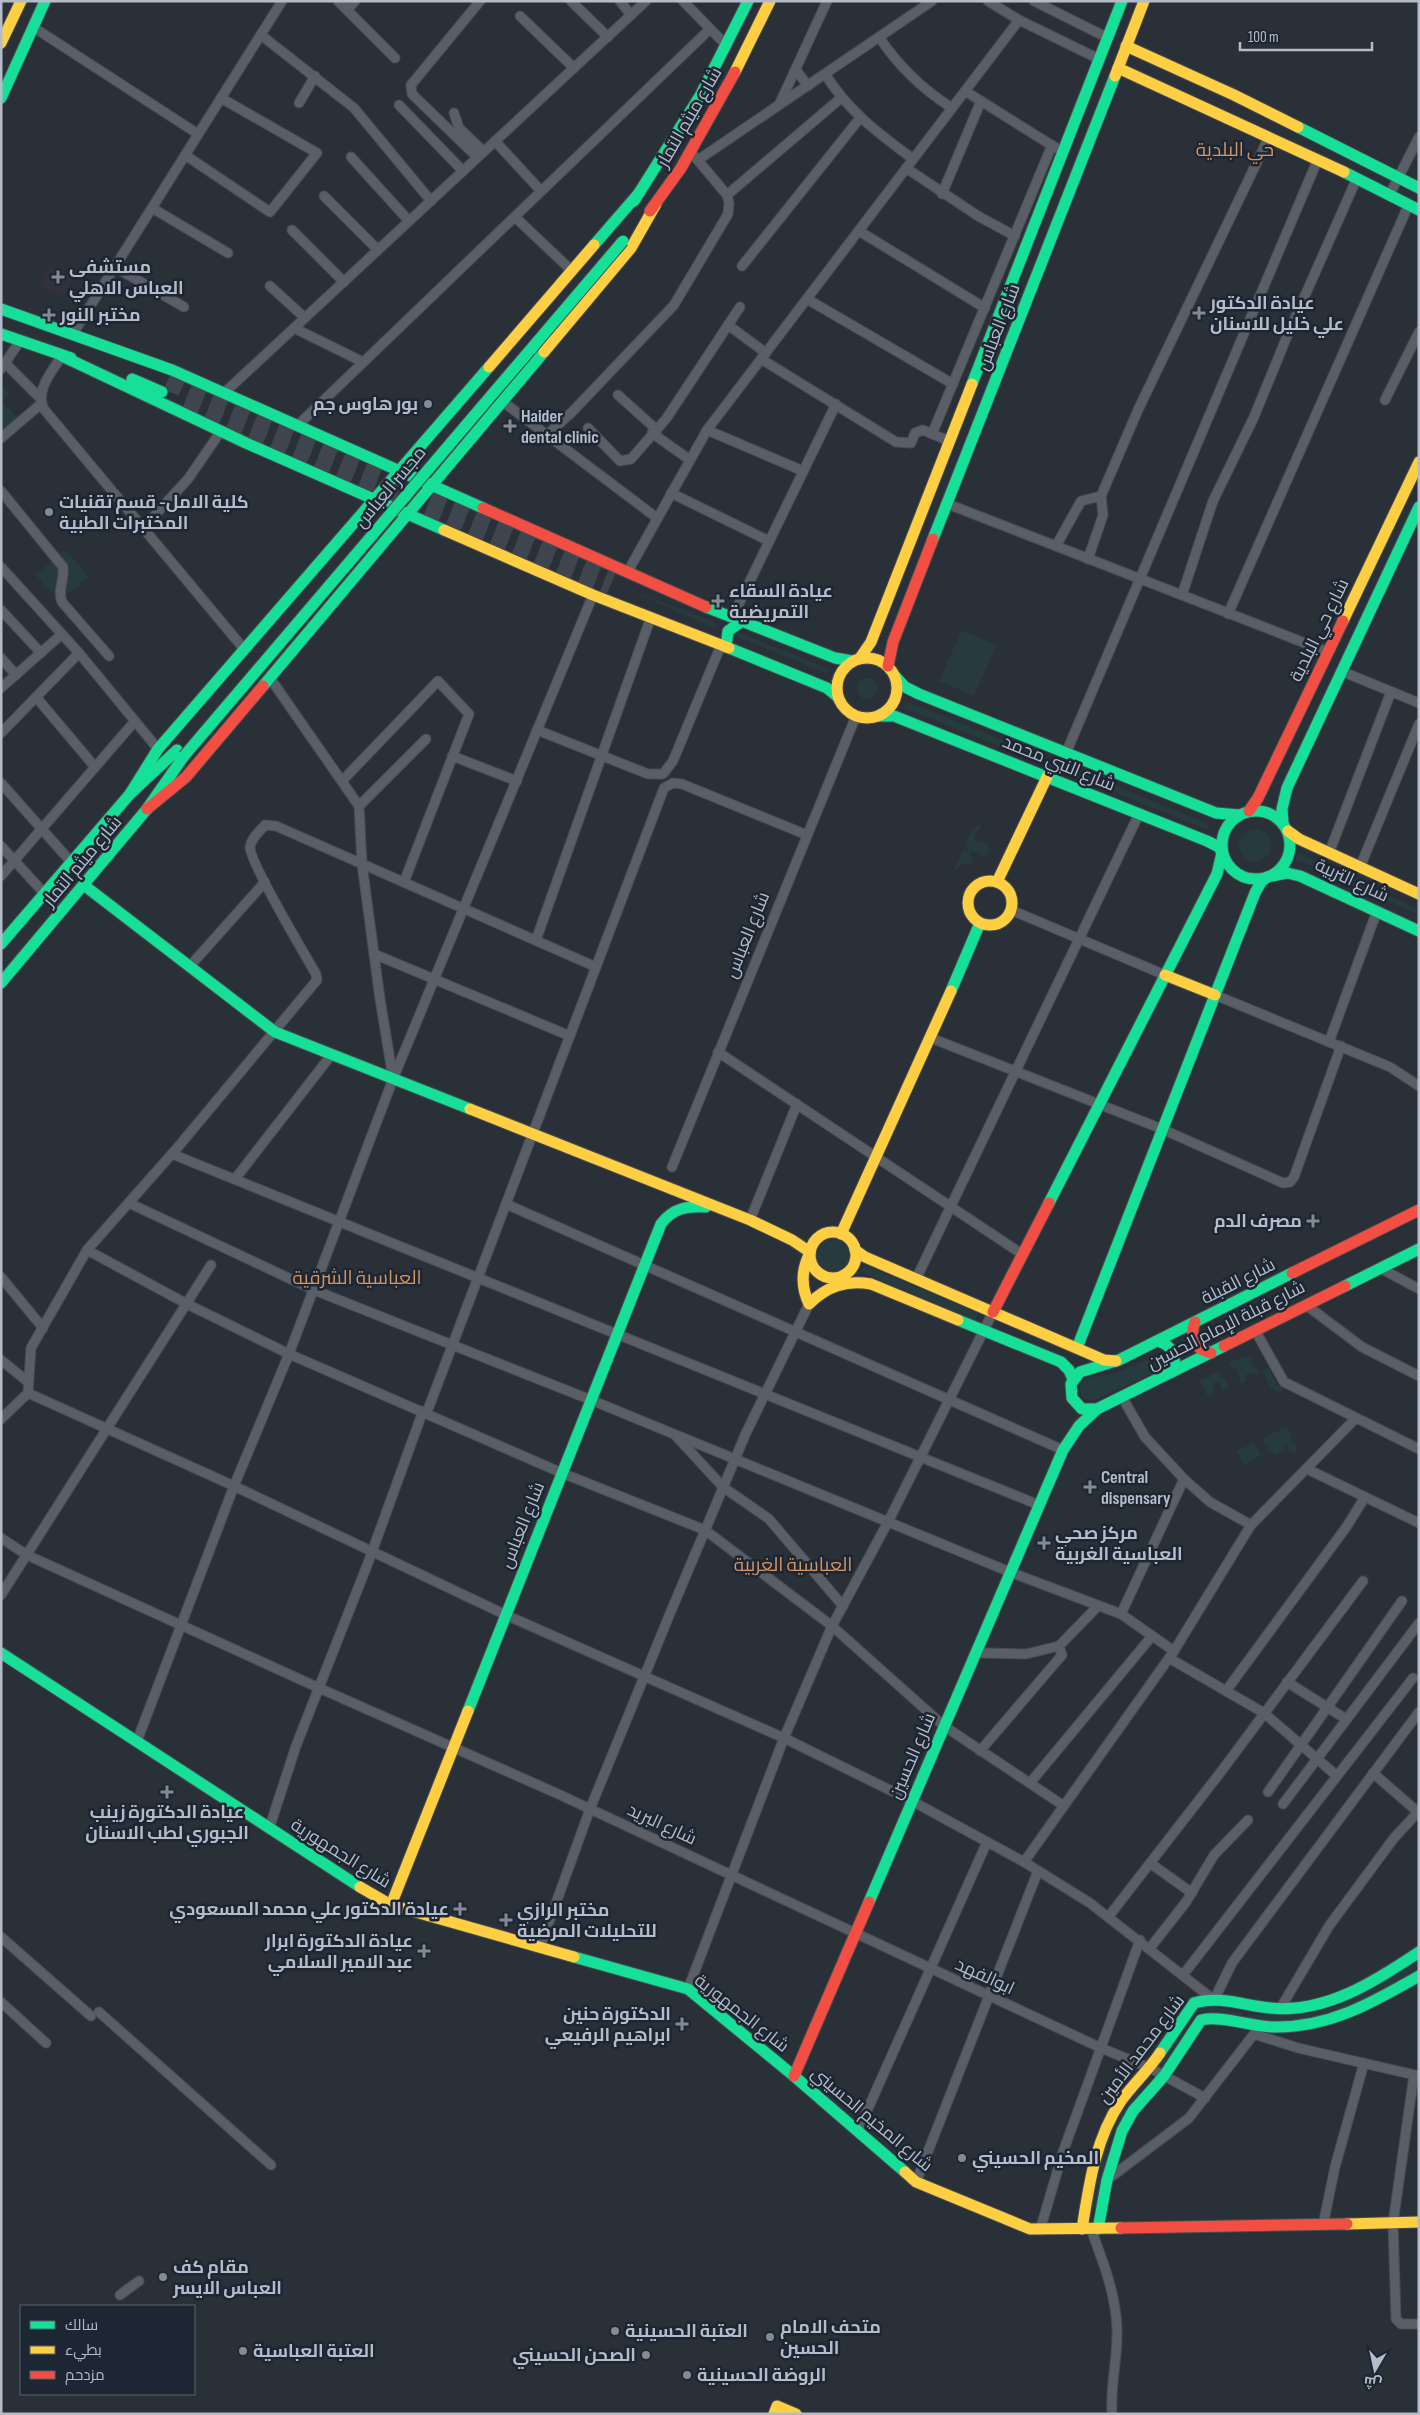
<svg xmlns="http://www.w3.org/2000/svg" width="1420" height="2415" viewBox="0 0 1420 2415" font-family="'Sofia Sans Condensed',Cairo,sans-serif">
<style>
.medical{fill:#31303e}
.green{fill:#273a3e}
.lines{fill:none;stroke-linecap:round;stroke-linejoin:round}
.highway-tunnel{stroke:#3f454e;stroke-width:16;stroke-dasharray:16 8;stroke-linecap:butt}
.street-casing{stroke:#484c53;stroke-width:11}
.fast-casing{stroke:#484c53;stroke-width:13}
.slow-casing{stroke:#484c53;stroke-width:13}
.jam-casing{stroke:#484c53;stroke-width:13}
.street{stroke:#5a5e66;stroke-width:9}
.fast{stroke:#16e098;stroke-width:11}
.slow{stroke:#ffcf43;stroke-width:11}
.jam{stroke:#f24e42;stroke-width:11}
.fast-bridge-casing{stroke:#474c53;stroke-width:13;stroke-linecap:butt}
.fast-bridge{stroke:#16e098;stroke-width:11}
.poi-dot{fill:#848b96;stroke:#1d2633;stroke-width:2}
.labels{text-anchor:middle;stroke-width:5;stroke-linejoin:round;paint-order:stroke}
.street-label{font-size:18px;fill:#b4bcc9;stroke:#1d2633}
.poi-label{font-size:18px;font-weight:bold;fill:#b4bcc9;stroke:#1d2633;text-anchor:start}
.neighbourhood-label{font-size:19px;fill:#d59563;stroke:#1d2633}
</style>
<rect width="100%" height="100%" fill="#2a3038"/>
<polygon class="medical" points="50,265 73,276 64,296 40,286"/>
<g class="green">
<polygon points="1,386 9,393 2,402 17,417 1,432"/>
<polygon points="65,550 89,577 59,601 36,575"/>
<polygon points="626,589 714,621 716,625 712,627"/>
<polygon points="733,630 829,669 830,672 826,673 733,635"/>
<polygon points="962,630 996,645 974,696 939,681"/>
<polygon points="864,678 872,679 877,684 878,691 871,699 863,699 857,690 858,683"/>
<polygon points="909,702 1207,823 1209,827 1205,829 906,709 904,705"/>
<polygon points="979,824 981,827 974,835 976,840 988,843 989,853 983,857 980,853 972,851 969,854 974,859 969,866 963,863 957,870 954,869 963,849 966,851 968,849 966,844 972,829"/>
<path d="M1257,829C1292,840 1255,880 1241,853C1234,840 1245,830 1257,829Z"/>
<polygon points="1297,852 1415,908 1419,910 1419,915 1305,863 1295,861"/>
<circle cx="833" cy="1255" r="17"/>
<polygon points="864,1265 978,1313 975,1320 861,1272"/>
<polygon points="1160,1354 1165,1358 1167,1364 1162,1369 1094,1400 1086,1400 1081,1396 1080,1386 1083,1380 1089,1377 1112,1374"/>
<polygon points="1251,1355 1251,1365 1258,1369 1259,1374 1246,1374 1246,1381 1244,1384 1240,1382 1238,1371 1230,1366 1230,1364 1234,1360"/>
<polygon points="1269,1367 1276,1385 1282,1387 1283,1390 1279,1392 1270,1388 1263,1370"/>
<polygon points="1218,1371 1227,1382 1228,1389 1223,1391 1219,1383 1215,1382 1213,1385 1214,1394 1209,1398 1200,1383 1201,1380"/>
<polygon points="1286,1427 1291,1433 1291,1442 1299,1448 1294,1453 1289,1450 1286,1444 1285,1450 1275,1455 1263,1443 1265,1437"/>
<polygon points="1254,1443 1261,1455 1244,1465 1236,1451"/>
<path d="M1419,1958V1967L1411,1972C1353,2009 1318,2027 1246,2019L1247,2014C1325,2020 1357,2000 1419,1958Z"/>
<polygon points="1200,2006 1209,2006 1243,2013 1242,2019 1207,2011 1199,2013 1161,2070 1157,2067 1187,2020"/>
<polygon points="1149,2075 1153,2078 1128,2107 1111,2136 1096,2208 1091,2207 1098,2168 1118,2114"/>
</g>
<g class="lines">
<g class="highway-tunnel">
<polyline points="167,382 614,577"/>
<polyline points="185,402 608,591"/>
</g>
<defs>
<g id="street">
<polyline points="338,1 395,58"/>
<polyline points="571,1 608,37"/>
<polyline points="620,1 631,15"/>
<polyline points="683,1 727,46"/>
<polyline points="988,1 1019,20 1099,59"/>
<polyline points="1034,1 1108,38"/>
<polyline points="347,10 355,1"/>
<polyline points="520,16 574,68"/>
<polyline points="33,27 198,134"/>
<polyline points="261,35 354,108 431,201"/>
<path d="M879,37C899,67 922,89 952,108"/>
<polyline points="796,70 808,86"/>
<path d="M825,74C849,112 878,133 913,159"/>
<polyline points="965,91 1056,148"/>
<polyline points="299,103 315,76"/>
<polyline points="399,105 463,171"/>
<polyline points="779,105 827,1"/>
<polyline points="454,113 459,128 483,151"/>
<polyline points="495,141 541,191"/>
<polyline points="185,155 270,212 317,153 221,98"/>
<polyline points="351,157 409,221"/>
<polyline points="477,157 412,94 411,85 480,1"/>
<polyline points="698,160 932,1"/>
<polyline points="906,168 978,216 1015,236"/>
<polyline points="942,194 981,101"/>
<polyline points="1390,194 1419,137"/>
<polyline points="727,195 841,98"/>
<polyline points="324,196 378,250"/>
<polyline points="152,208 228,253"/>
<polyline points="515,217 571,270"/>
<polyline points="292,230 344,282"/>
<polyline points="859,231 985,308"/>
<polyline points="742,266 860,118"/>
<polyline points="115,267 184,307"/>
<polyline points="270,286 305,318"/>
<polyline points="807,299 953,384"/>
<polyline points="728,325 766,353"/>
<polyline points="294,328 363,362"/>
<polyline points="72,335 282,1"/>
<path d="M62,356C52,371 36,389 43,408L244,649"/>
<polyline points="761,359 896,442 911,443 915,433 923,430 949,441"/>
<polyline points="5,363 41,399"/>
<polyline points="1,369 20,341"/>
<polyline points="224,393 646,1"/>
<polyline points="618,395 657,430"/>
<polyline points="1385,400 1419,332"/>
<polyline points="502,401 657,518"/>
<polyline points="298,425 710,29"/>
<polyline points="588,428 620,461 631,459 666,419 740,307"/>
<polyline points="707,430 803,471"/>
<polyline points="652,433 690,460"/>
<polyline points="932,434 1052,145"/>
<polyline points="547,435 572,412 674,305 728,214 729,203 727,195 691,152"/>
<polyline points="1,438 42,403"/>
<path d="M1,491L63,567C65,579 57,590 62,602L109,656"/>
<polyline points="671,493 769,541"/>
<polyline points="948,504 1328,652"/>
<polyline points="143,528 188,479 221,431"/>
<polyline points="1056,546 1081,501 1101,496 1138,410 1269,137"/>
<polyline points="1088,559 1103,515 1101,496"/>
<polyline points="1,567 79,653 158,749"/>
<polyline points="627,573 707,430 1019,20"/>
<polyline points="1182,595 1213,501 1254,417 1288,334 1357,178"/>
<polyline points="1,610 41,653"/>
<polyline points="1228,614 1409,204"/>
<polyline points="732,618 836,404"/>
<polyline points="1,658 16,675"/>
<polyline points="1341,671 1419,703"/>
<polyline points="270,678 359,806 362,864 380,999 393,1078"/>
<polyline points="1,688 62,634"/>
<polyline points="36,697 95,767"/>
<polyline points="537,730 648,774 663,774 673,761 721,645"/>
<polyline points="1,733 79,653"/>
<polyline points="1066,753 1318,159"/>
<polyline points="452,756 517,781"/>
<polyline points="342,781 438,681 469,714 404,882"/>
<polyline points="1,783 71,862"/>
<polyline points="359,806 426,739"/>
<polyline points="1,846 44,893"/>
<polyline points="1329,853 1391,692"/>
<polyline points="1360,867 1419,724"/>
<polyline points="1,876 135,721"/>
<polyline points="1011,910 1165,975"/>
<polyline points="536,940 651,617"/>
<polyline points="374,954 570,1036"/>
<polyline points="190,966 265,882"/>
<polyline points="1215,995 1390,1067 1419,1086"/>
<polyline points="931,1038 1162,1129 1283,1183 1290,1182 1294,1177 1341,1046"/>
<polyline points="1329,1042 1377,911"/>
<polyline points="718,1052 1022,1254"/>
<polyline points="172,1154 1039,1505"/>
<polyline points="672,1167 856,716"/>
<polyline points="235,1179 332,1054"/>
<polyline points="129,1203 314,1290 591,1400 1010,1572 1121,1614 1174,1651"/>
<polyline points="506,1204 1063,1450"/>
<polyline points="750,1220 797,1104"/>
<polyline points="87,1250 187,1304 289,1354 562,1473 705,1530 832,1626 944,1726 1064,1806"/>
<polyline points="1380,1268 1419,1289"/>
<polyline points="1,1277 43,1328"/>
<polyline points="916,1279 1139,814"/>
<polyline points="1306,1305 1362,1347 1419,1376"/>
<polyline points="1255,1330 1284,1382 1419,1449"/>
<polyline points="1,1360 28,1382"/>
<polyline points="28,1393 234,1486 506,1615 784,1738 912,1801 1024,1862 1090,1903 1214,2000 1232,1963 1419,1712"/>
<polyline points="1122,1397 1145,1437 1184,1479 1210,1502 1251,1525"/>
<polyline points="427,1412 664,788 673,783 682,784 807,835"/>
<path d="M1,1419L28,1393L31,1348L87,1250L178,1147L317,980L316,974C305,955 249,861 250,847C251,838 260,831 265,825L276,826L596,967"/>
<polyline points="676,1436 723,1487 769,1519 843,1606"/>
<polyline points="1307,1469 1419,1523"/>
<polyline points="1,1538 27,1555 319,1688 556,1793 1101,2048 1150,2068 1205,2098"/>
<polyline points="1,1595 211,1265"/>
<polyline points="1121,1614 1184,1479"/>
<polyline points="982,1653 1026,1654 1059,1646 1098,1606"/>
<polyline points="1169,1658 1264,1713 1337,1776"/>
<polyline points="1287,1682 1346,1719"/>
<polyline points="1226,1691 1347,1526 1365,1497"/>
<polyline points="137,1741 234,1486 289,1354 393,1079 593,595"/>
<polyline points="980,1751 1062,1655 1059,1646"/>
<polyline points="1373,1773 1419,1813"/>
<polyline points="1030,1783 1152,1636"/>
<polyline points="1268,1792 1402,1601"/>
<polyline points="1283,1804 1419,1623"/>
<polyline points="269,1829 296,1746 368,1563 423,1411"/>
<polyline points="1024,1862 1174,1651 1251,1525 1356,1418"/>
<polyline points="1150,1863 1192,1893"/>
<polyline points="1109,1916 1220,1773 1363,1581"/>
<polyline points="1,1937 91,2016"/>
<polyline points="540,1947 590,1809 669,1616 746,1433 809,1304"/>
<polyline points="1150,1948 1186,1902 1214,1855 1248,1820"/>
<polyline points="1183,1975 1413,1678"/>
<polyline points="688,1989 784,1738 832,1626 888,1522 993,1312"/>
<polyline points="1,2002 46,2043"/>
<polyline points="1280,2009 1329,1926 1394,1838 1419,1811"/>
<polyline points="99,2012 271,2165"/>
<polyline points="1257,2031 1254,2034 1298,2048 1419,2076"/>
<polyline points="1414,2075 1393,2223 1396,2319 1401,2324 1419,2324"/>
<polyline points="858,2131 987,1842"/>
<polyline points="1107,2180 1189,2118 1254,2034"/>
<polyline points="916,2182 1038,1871"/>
<polyline points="1323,2225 1335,2167 1364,2063"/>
<path d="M1091,2229C1103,2262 1116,2294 1117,2329C1118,2357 1110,2386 1112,2414"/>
<polyline points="1040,2230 1063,2152 1140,1940"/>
<polyline points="120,2295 139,2281"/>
</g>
<g id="fast">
<polyline points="1,98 45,1"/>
<polyline points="1298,127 1419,188"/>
<polyline points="1344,172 1419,210"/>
<polyline points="634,201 700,96 748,1"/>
<polyline points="594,245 640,192"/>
<polyline points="1,309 172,370 483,508"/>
<polyline points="1,334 71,358"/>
<polyline points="62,356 246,443 444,530"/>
<polyline points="132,379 162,392"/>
<polyline points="972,384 1122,1"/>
<polyline points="933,539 1115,76"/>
<polyline points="706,607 835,658 852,661"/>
<polyline points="726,647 728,631 741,622"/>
<polyline points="729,648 827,688 838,697"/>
<polyline points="895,676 905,687 919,694 1216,813 1239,815"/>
<polyline points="263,686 544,352"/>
<polyline points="878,716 894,716 1207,841 1219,847 1222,853"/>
<polyline points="130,794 158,749 489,367"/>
<circle cx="1256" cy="845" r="34"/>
<polyline points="1283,823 1282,809 1287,788 1419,507"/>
<polyline points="1272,876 1287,873 1300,876 1419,931"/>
<polyline points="85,886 275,1032 470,1109"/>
<polyline points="1,944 130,794 177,750"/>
<polyline points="1,983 147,809 184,756"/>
<polyline points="951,991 980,923"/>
<polyline points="1049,1203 1217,874 1222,853"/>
<polyline points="1345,1286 1419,1249"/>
<polyline points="958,1320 1061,1362 1069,1370 1073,1379"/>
<path d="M1157,1341C1173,1345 1178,1357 1172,1372"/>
<polyline points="1224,1346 1097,1409 1082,1409 1072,1398 1071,1384 1080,1372 1119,1360 1292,1273"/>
<polyline points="1077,1348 1255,893 1261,882 1267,877"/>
<polyline points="1,1653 360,1887"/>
<path d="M468,1711L661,1224C673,1208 687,1206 706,1207"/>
<polyline points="869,1902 1063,1450 1079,1426 1097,1409"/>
<polyline points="574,1957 688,1989 794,2076 905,2172"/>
<path d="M1160,2053L1194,2003C1218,1995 1246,2006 1270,2008C1325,2014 1376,1981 1419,1952"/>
<path d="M1098,2229L1107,2180L1122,2131L1133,2111L1164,2076L1201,2020C1221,2015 1249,2026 1273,2027C1329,2028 1372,2003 1419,1976"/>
</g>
<g id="slow">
<polyline points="1,43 21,1"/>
<polyline points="1126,46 1234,95 1298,127"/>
<polyline points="1118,68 1344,172"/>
<polyline points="735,72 770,1"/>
<polyline points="1115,76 1144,1"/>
<polyline points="544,352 631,248 656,204"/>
<polyline points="489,367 594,245"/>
<polyline points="444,530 593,595 729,648"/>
<polyline points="1343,621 1419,462"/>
<circle cx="867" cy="688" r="30"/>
<polyline points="860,658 871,642 972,384"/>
<polyline points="1288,831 1299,839 1419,894"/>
<circle cx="990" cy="903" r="22"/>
<polyline points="997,882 1047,777"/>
<polyline points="1165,975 1215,995"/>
<polyline points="470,1109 750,1220 792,1240 810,1252"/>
<circle cx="833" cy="1255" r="23"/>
<polyline points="841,1234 951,991"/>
<polyline points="855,1250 865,1257 1104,1360 1116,1361"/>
<path d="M810,1253C801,1270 801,1287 809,1304C827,1286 846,1280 871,1284L958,1320"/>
<polyline points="360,1887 391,1905 574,1957"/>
<polyline points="391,1905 468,1711"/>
<polyline points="905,2172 916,2182 1030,2229 1121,2228"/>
<polyline points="1347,2224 1419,2222"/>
<path d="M1082,2229C1089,2185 1095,2139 1121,2101C1133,2084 1148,2071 1160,2053"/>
<polyline points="774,2414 777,2406 796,2414"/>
</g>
<g id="jam">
<polyline points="650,211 681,168 735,72"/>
<polyline points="483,508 706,607"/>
<polyline points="888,666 893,642 933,539"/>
<polyline points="147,809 186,777 263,686"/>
<polyline points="1249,811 1258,798 1343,621"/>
<polyline points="1292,1273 1419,1210"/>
<polyline points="993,1312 1049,1203"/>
<path d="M1195,1322C1189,1338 1194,1349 1211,1353"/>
<polyline points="1224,1346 1345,1286"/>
<polyline points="794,2076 869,1902"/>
<polyline points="1121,2228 1347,2224"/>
</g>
</defs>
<use href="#street" class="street-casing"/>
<use href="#fast" class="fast-casing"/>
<use href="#slow" class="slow-casing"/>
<use href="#jam" class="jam-casing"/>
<use href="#street" class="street"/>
<use href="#fast" class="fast"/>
<use href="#slow" class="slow"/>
<use href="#jam" class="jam"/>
<defs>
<polyline id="fast-bridge" points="184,756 623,241"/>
</defs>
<use href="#fast-bridge" class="fast-bridge-casing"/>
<use href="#fast-bridge" class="fast-bridge"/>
</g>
<g class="poi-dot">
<path d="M55.5 269.5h5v5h5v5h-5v5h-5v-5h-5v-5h5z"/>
<path d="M1196.5 305.5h5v5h5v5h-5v5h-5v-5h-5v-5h5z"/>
<path d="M46.5 307.5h5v5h5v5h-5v5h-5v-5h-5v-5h5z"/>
<circle cx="428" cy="404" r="5"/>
<path d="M507.5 418.5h5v5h5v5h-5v5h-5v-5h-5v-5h5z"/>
<circle cx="49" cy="512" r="5"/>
<path d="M715.5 593.5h5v5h5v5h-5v5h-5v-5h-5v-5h5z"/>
<path d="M1310.5 1213.5h5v5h5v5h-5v5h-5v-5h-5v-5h5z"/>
<path d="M1087.5 1479.5h5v5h5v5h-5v5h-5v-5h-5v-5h5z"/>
<path d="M1041.5 1535.5h5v5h5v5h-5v5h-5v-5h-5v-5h5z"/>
<path d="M164.5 1784.5h5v5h5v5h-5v5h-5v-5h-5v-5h5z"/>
<path d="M457.5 1901.5h5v5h5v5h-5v5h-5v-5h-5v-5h5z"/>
<path d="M503.5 1912.5h5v5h5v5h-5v5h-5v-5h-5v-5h5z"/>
<path d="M421.5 1943.5h5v5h5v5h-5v5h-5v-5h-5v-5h5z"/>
<path d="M679.5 2016.5h5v5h5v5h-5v5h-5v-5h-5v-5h5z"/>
<circle cx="962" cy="2158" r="5"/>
<circle cx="163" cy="2277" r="5"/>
<circle cx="615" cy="2331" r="5"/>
<circle cx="770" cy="2337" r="5"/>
<circle cx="243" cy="2351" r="5"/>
<circle cx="646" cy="2355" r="5"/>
<circle cx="687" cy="2375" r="5"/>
</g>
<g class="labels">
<g class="street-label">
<text transform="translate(689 117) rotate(-60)" y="6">شارع ميثم التمار</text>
<text transform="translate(998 327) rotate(-69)" y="6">شارع العباس</text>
<text transform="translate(390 487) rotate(-50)" y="6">مجسر العباس</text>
<text transform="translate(1319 630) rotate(-64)" y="6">شارع حي البلدية</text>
<text transform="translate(1059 763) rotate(22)" y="6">شارع النبي محمد</text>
<text transform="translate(82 861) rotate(-50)" y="6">شارع ميثم التمار</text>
<text transform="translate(1352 880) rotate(25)" y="6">شارع التربية</text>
<text transform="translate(747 935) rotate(-68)" y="6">شارع العباس</text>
<text transform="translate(1238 1281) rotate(-27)" y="6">شارع القبلة</text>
<text transform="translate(1226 1325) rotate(-27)" y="6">شارع قبلة الإمام الحسين</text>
<text transform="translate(522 1525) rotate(-68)" y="6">شارع العباس</text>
<text transform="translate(912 1756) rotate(-67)" y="6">شارع الحسين</text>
<text transform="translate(662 1824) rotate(25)" y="6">شارع البريد</text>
<text transform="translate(341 1853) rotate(32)" y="6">شارع الجمهورية</text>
<text transform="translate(985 1976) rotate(25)" y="6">ابوالفهد</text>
<text transform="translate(742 2013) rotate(38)" y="6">شارع الجمهورية</text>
<text transform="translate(1141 2049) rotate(-53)" y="6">شارع محمد الأمين</text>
<text transform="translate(872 2119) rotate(40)" y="6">شارع المخيم الحسيني</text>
</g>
<g class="poi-label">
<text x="69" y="273">مستشفى<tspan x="69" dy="21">العباس الاهلي</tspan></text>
<text x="1210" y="309">عيادة الدكتور<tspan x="1210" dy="21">علي خليل للاسنان</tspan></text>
<text x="60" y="321">مختبر النور</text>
<text x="418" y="410" text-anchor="end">بور هاوس جم</text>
<text x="521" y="422">Haider<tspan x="521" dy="21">dental clinic</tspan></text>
<text x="59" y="508">كلية الامل- قسم تقنيات<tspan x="59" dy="21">المختبرات الطبية</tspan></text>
<text x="729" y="597">عيادة السقاء<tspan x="729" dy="21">التمريضية</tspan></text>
<text x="1302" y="1227" text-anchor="end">مصرف الدم</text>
<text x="1101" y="1483">Central<tspan x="1101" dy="21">dispensary</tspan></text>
<text x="1055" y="1539">مركز صحي<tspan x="1055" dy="21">العباسية الغربية</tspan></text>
<text x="167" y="1818" text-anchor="middle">عيادة الدكتورة زينب<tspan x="167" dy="21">الجبوري لطب الاسنان</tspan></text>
<text x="449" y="1915" text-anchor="end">عيادة الدكتور علي محمد المسعودي</text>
<text x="517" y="1916">مختبر الرازي<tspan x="517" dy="21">للتحليلات المرضية</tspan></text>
<text x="413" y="1947" text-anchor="end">عيادة الدكتورة ابرار<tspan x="413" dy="21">عبد الامير السلامي</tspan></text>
<text x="671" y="2020" text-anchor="end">الدكتورة حنين<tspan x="671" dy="21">ابراهيم الرفيعي</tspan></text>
<text x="972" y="2164">المخيم الحسيني</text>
<text x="173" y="2273">مقام كف<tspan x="173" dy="21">العباس الايسر</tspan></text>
<text x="780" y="2333">متحف الامام<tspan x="780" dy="21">الحسين</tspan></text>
<text x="625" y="2337">العتبة الحسينية</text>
<text x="253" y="2357">العتبة العباسية</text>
<text x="636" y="2361" text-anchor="end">الصحن الحسيني</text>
<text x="697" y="2381">الروضة الحسينية</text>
</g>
<g class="neighbourhood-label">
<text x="1235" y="156">حي البلدية</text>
<text x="357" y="1284">العباسية الشرقية</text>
<text x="793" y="1571">العباسية الغربية</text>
</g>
</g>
<rect width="1420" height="2415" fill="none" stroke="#b4bcc9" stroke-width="5"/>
<rect x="20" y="2305" width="175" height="90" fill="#1d2633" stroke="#59626f"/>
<rect x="30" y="2321" width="25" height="8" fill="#16e098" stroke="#59626f"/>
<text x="65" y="2330" font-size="15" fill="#b4bcc9">سالك</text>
<rect x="30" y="2346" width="25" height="8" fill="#ffcf43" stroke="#59626f"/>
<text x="65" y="2355" font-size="15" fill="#b4bcc9">بطيء</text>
<rect x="30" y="2371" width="25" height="8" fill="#f24e42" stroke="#59626f"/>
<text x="65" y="2380" font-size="15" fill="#b4bcc9">مزدحم</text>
<g transform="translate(1375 2370) rotate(189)" stroke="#1d2633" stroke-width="4" paint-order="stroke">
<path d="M0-4L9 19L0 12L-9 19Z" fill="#b4bcc9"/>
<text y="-8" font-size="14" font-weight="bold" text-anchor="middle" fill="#b4bcc9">ش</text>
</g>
<path d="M1240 42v8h132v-8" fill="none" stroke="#b4bcc9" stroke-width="2.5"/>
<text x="1248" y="42" font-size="15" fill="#b4bcc9" stroke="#1d2633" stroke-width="4" paint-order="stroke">100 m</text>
</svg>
